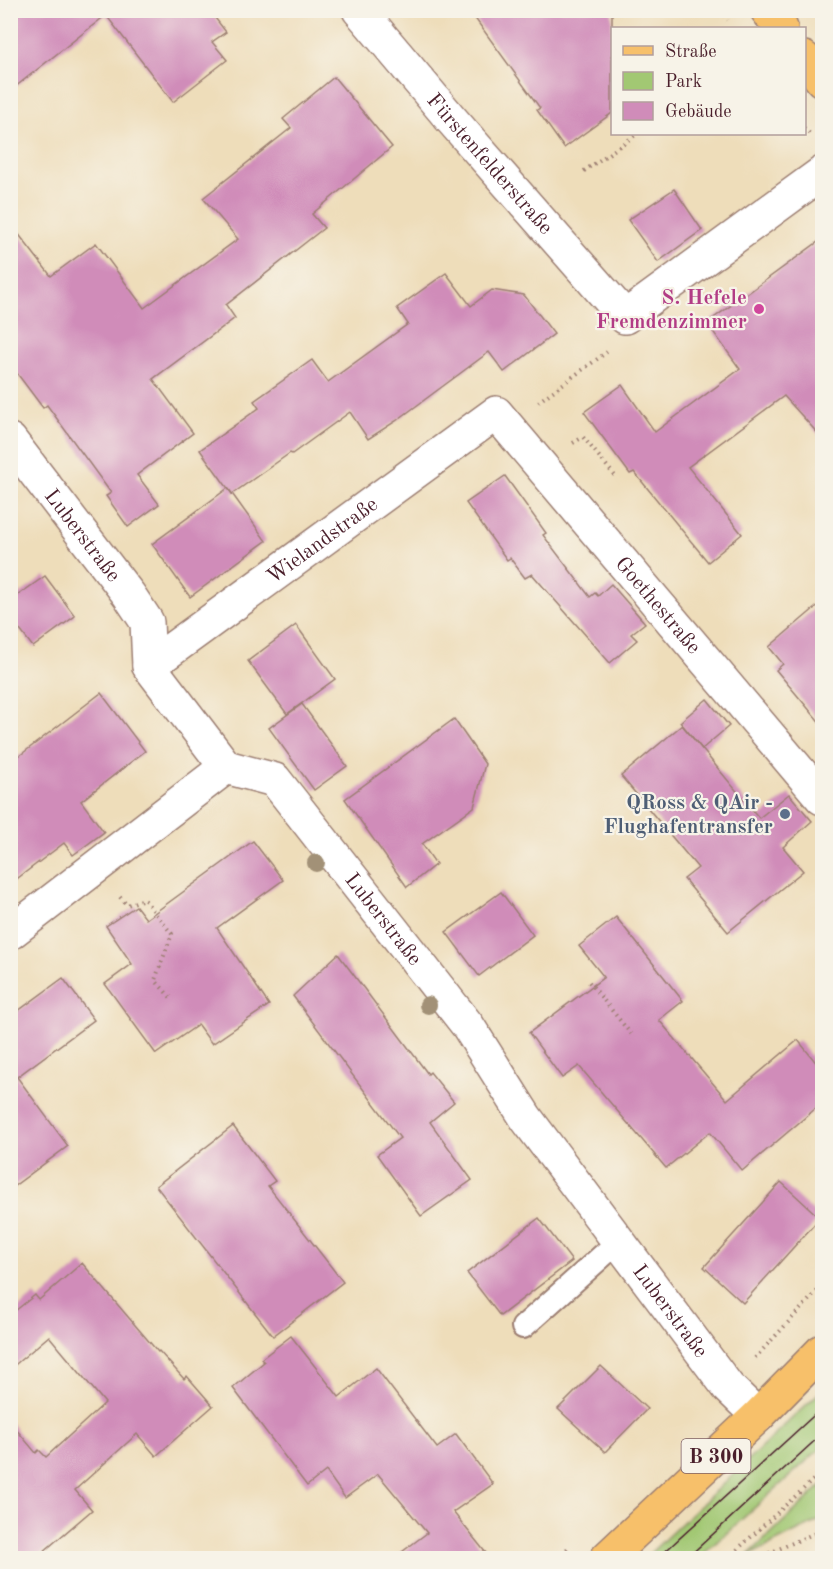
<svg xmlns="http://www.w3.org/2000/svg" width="833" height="1569" viewBox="0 0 833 1569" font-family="'Old Standard TT',serif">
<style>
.green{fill:#a2c873;stroke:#76744f;stroke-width:1.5}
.building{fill:#d08cb9}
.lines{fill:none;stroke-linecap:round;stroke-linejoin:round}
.lane-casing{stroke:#9c7e72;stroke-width:26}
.street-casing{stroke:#9c7e72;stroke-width:36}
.primary-casing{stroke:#9c7e72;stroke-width:36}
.path{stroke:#9c7e72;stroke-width:4;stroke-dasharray:1.5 4.5;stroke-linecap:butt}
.lane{stroke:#fff;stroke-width:22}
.street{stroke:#fff;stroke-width:33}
.primary{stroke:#f7c06b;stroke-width:33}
.tram{stroke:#4a1f2b;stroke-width:1.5}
.tree{fill:#a29177}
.hotel-dot{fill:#d1479c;stroke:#f7f3e8;stroke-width:2}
.service-dot{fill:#5c6f8a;stroke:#f7f3e8;stroke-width:2}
.labels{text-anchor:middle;stroke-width:4.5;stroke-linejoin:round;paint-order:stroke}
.shield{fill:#f7f3e8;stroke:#7e5f64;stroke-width:1.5}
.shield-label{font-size:20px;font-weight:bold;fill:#4a1f2b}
.street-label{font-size:21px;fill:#4a1f2b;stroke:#f7f3e8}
.hotel-label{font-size:21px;font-weight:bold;fill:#b23c85;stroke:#f7f3e8;text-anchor:end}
.service-label{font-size:21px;font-weight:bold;fill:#4e5e75;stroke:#f7f3e8;text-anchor:end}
</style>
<rect width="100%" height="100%" fill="#f7f3e8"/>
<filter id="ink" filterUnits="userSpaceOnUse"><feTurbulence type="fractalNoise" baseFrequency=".0167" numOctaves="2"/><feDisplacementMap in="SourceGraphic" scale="12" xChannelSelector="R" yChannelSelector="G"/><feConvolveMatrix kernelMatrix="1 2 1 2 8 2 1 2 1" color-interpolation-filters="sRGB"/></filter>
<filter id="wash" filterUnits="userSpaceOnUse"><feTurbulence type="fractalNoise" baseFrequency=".008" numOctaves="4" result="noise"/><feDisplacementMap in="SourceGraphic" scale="24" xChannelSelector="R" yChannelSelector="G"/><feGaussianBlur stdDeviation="1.35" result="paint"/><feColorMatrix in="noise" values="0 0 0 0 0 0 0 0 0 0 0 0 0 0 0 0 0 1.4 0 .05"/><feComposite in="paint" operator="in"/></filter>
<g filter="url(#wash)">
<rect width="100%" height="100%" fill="#eeddba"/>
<g class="green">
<polygon points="822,1390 822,1447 699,1558 645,1558"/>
<polygon points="822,1485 822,1519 746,1557"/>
</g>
<g id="blocks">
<g class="building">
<polygon points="10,10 209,10 226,32 212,42 227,60 173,102 106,15 10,91"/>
<polygon points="469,10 612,10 612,113 564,148 537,110 540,108"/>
<polygon points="334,77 392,147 312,214 324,228 226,305 235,318 153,379 193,433 137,475 159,504 128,527 106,496 111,493 47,405 43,408 10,364 10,223 51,276 96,243 144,308 238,239 203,198 291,128 283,119"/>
<polygon points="674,189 702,230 658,262 628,220"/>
<polygon points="822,239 822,438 784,396 688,467 742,534 708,562 634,472 630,474 584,412 622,385 655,432 740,369 707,323"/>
<polygon points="446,273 471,306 492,290 524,295 554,334 504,372 489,352 396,421 368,439 350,412 292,454 290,453 232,494 200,450 259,408 254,401 312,360 328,382 408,324 397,308"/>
<polygon points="505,476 546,533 543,535 590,597 595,593 598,596 611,584 645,623 631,634 637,640 610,663 532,574 525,578 510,558 507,560 466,503"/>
<polygon points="228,488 266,541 190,597 152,544"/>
<polygon points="45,576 75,616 33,647 10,617 10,601"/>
<polygon points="822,602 822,725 776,670 783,664 769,647"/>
<polygon points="296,625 335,679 287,714 248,661"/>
<polygon points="101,693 145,751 81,801 104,832 73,855 64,843 10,884 10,763"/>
<polygon points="707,699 729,726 702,749 680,722"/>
<polygon points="302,704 347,766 314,790 269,728"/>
<polygon points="454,719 485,764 474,807 422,844 436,864 407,887 345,799"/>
<polygon points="682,725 759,818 789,794 812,821 783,847 803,871 728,932 684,879 698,868 621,776"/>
<polygon points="253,841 283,880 217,928 269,1005 212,1044 198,1025 156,1054 105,984 132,964 106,926 136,906 146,919"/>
<polygon points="501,892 533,935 479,976 446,932"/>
<polygon points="616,917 683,1001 659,1020 727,1100 798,1040 822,1070 822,1103 742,1171 710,1132 666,1168 579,1066 562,1078 529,1033 604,977 579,946"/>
<polygon points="338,954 428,1074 430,1072 454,1102 430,1122 472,1180 421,1216 377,1155 400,1138 293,996"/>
<polygon points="63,978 94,1020 17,1077 68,1146 10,1189 10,1017"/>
<polygon points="233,1126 275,1181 268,1186 343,1282 273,1336 156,1186"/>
<polygon points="781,1182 820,1218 743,1303 704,1267"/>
<polygon points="539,1218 572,1261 500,1316 467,1273"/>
<polygon points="82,1263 158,1352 159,1351 184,1379 187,1376 213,1406 156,1456 137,1434 75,1490 92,1510 36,1558 10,1558 10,1422 36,1453 39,1450 46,1457 105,1403 49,1336 10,1369 10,1315 35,1295 39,1300"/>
<polygon points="291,1336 339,1397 376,1368 437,1448 456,1434 493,1484 453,1512 490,1558 394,1558 427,1533 378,1474 345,1498 326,1471 307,1486 233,1388 264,1362 261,1359"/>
<polygon points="601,1366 647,1409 605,1452 558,1409"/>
</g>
</g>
</g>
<g filter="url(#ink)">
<use href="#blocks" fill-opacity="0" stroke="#9c7e72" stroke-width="1.5"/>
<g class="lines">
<defs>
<polyline id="lane" points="523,1327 619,1241"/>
<g id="street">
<path id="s1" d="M359,10L451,119L625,317L822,173"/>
<path id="s2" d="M10,440L129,595L147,622L149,666L226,767L275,780L468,1026L526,1118L728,1387L758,1416"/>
<path id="s3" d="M149,666L496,413L822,798"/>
<polyline points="10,933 226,767"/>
</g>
<g id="primary">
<polyline points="767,10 781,28"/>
<polyline points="804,58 822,80"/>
<polyline points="607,1558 758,1416 822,1351"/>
</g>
</defs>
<use href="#lane" class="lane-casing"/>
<use href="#street" class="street-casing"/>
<use href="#primary" class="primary-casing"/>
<g class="path">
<polyline points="721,10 728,20"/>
<polyline points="804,128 812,136"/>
<polyline points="584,171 637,134"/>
<polyline points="538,402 607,352"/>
<polyline points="573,443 583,437 615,476"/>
<polyline points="120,897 127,905 144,899 172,934 155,980 172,999"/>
<polyline points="589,982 631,1034"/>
<polyline points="755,1358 822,1286"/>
<polyline points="558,1558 569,1547"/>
<polyline points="728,1558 822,1472"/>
<polyline points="758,1558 822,1530"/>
</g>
<use href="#lane" class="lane"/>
<use href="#street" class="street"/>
<use href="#primary" class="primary"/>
<g class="tram">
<polyline points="658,1558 822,1408"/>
<polyline points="687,1558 822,1434"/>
</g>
</g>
<g class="tree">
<circle cx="316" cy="863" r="9"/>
<circle cx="428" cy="1005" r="9"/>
</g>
</g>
<circle class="hotel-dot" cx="759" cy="309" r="6"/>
<circle class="service-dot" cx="785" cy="814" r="6"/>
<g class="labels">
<rect class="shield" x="681.5" y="1439" width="69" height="34" rx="4.5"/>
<g class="shield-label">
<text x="716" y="1463">B 300</text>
</g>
<g class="street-label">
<text dy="7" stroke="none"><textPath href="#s1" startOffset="202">Fürstenfelderstraße</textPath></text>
<text dy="7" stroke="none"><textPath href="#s2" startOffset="120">Luberstraße</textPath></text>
<text dy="7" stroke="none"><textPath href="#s3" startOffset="214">Wielandstraße</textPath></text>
<text dy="7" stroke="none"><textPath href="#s3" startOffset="681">Goethestraße</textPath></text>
<text dy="7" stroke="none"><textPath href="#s2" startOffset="626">Luberstraße</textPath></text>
<text dy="7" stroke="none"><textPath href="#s2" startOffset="1112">Luberstraße</textPath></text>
</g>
<g class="hotel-label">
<text x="747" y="304">S. Hefele<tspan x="747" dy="24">Fremdenzimmer</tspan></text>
</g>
<g class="service-label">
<text x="773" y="809">QRoss &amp; QAir -<tspan x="773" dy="24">Flughafentransfer</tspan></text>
</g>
</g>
<rect width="833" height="1569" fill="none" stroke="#f7f3e8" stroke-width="36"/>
<rect x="611" y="27" width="195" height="108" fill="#f7f3e8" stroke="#b29e9c" stroke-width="1.5"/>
<rect x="623" y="46" width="30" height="9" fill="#f7c06b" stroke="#b29e9c" stroke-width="1.5"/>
<text x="665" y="57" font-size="18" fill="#4a1f2b">Straße</text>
<rect x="623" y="72" width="30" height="18" fill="#a2c873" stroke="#b29e9c" stroke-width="1.5"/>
<text x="665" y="87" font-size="18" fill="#4a1f2b">Park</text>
<rect x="623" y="102" width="30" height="18" fill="#d08cb9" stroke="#b29e9c" stroke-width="1.5"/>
<text x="665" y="117" font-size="18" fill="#4a1f2b">Gebäude</text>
</svg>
